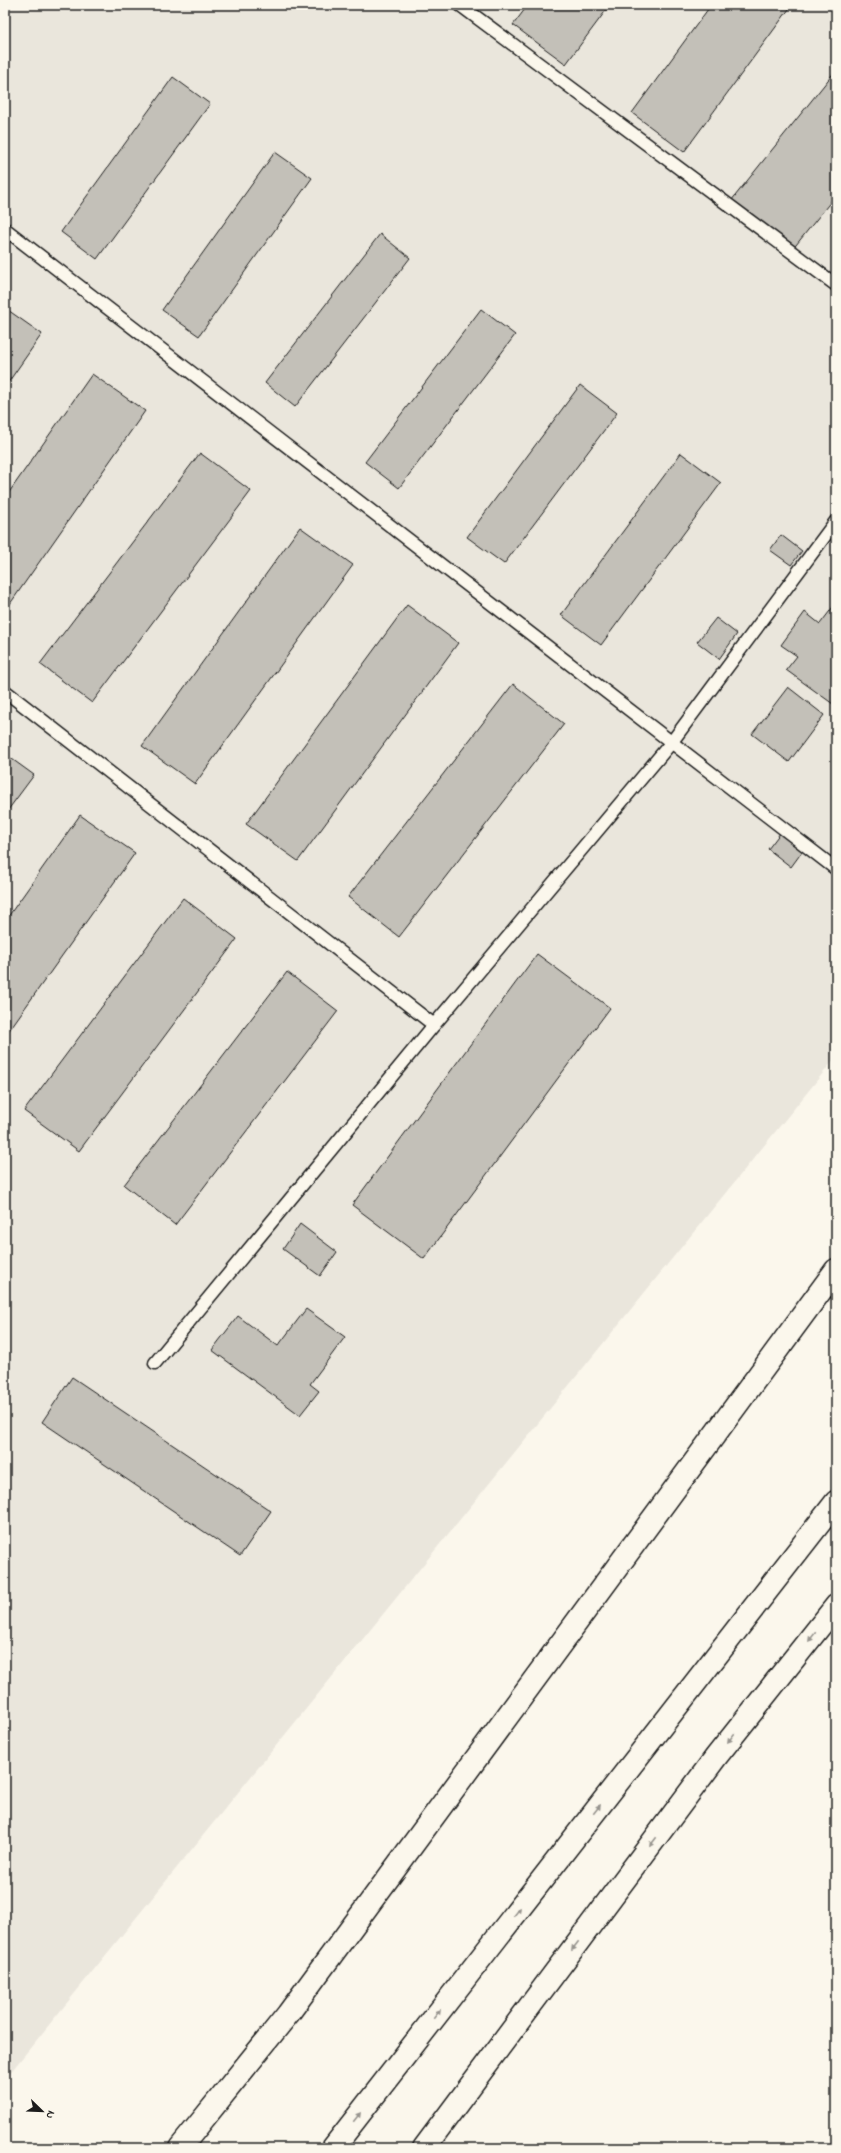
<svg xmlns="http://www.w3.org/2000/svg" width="841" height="2153" viewBox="0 0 841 2153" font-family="'Indie Flower',sans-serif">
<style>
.built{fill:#eae6dc}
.building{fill:#c3c0b8;stroke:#1c1c1c}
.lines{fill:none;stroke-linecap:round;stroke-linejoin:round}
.lane-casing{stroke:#1c1c1c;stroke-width:15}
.street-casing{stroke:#1c1c1c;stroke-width:25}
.highway-casing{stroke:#1c1c1c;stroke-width:25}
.lane{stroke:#fbf7ec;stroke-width:12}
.street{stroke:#fbf7ec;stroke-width:22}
.highway{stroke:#fbf7ec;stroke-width:22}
.oneway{fill:#97948e}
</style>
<rect width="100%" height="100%" fill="#fbf7ec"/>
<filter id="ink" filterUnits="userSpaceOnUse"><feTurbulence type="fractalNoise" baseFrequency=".025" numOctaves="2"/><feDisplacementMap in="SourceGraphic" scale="8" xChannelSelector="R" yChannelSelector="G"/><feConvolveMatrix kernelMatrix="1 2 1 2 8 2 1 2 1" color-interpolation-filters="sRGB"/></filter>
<g filter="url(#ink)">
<polygon class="built" points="5,5 836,5 836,1057 5,2079"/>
<g class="building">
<polygon points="528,5 610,5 566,64 513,25"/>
<polygon points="711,5 792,5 684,152 632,113"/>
<polygon points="836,70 836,195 792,250 731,201"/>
<polygon points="173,77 210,104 97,259 61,232"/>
<polygon points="275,152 312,178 199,336 162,310"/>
<polygon points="380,234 410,258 295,407 265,383"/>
<polygon points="5,308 42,334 5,387"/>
<polygon points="481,309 515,335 399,488 365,462"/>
<polygon points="92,374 145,411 5,611 5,498"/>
<polygon points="580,385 617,413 504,564 467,537"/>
<polygon points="200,453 251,491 92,703 40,664"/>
<polygon points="681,453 721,483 601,645 561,615"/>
<polygon points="300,527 353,565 195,784 142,746"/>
<polygon points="781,535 802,551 791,565 770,550"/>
<polygon points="836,603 836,700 833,704 786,670 797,656 781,645 805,612 820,624"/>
<polygon points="407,605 458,643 298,861 246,824"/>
<polygon points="716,618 737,634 719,659 697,642"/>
<polygon points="513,684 564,724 399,937 348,897"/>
<polygon points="788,687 824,715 789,762 752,734"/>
<polygon points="5,754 34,775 5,814"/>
<polygon points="80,815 135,853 5,1036 5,921"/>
<polygon points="787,824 810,841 791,867 768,849"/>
<polygon points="183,898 237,939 79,1151 24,1111"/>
<polygon points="537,954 610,1008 424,1259 352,1205"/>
<polygon points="287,972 338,1011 175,1225 124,1185"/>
<polygon points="300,1224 337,1252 320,1276 283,1249"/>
<polygon points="306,1309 345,1337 310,1384 319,1391 300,1415 212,1350 238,1316 278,1346"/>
<polygon points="72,1377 271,1511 240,1556 42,1422"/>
</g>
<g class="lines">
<defs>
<g id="lane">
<polyline points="460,5 836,285"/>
<polyline points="5,229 836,869"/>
<polyline points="5,691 434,1025"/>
<polyline points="155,1363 434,1025 671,743 836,521"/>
</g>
<polyline id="street" points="180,2148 288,2014 836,1270"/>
<g id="highway">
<polyline points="333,2148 836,1502"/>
<polyline points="424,2148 716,1757 836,1606"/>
</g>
</defs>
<use href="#lane" class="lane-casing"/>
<use href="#street" class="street-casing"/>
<use href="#highway" class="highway-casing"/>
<use href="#lane" class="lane"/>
<use href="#street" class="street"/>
<use href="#highway" class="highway"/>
</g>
<defs><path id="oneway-solid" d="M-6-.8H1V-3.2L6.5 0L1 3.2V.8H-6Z"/></defs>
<g class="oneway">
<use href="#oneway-solid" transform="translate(812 1637) rotate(128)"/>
<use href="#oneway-solid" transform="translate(731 1738) rotate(128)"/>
<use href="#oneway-solid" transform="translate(597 1809) rotate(-52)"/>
<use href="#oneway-solid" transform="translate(653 1842) rotate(127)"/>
<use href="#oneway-solid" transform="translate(517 1912) rotate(-52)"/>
<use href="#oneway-solid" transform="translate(575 1946) rotate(127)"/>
<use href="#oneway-solid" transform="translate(437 2014) rotate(-52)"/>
<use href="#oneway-solid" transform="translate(357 2117) rotate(-52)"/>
</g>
</g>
<rect width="841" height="2153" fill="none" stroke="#fbf7ec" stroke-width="20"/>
<rect x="10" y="10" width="821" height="2133" fill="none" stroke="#1c1c1c" stroke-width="1.5" filter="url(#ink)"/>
<g transform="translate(42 2111) rotate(113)" stroke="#fbf7ec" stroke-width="3" paint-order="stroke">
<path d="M0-3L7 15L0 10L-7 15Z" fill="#1c1c1c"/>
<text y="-6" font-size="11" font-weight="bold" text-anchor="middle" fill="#1c1c1c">N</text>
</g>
</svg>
